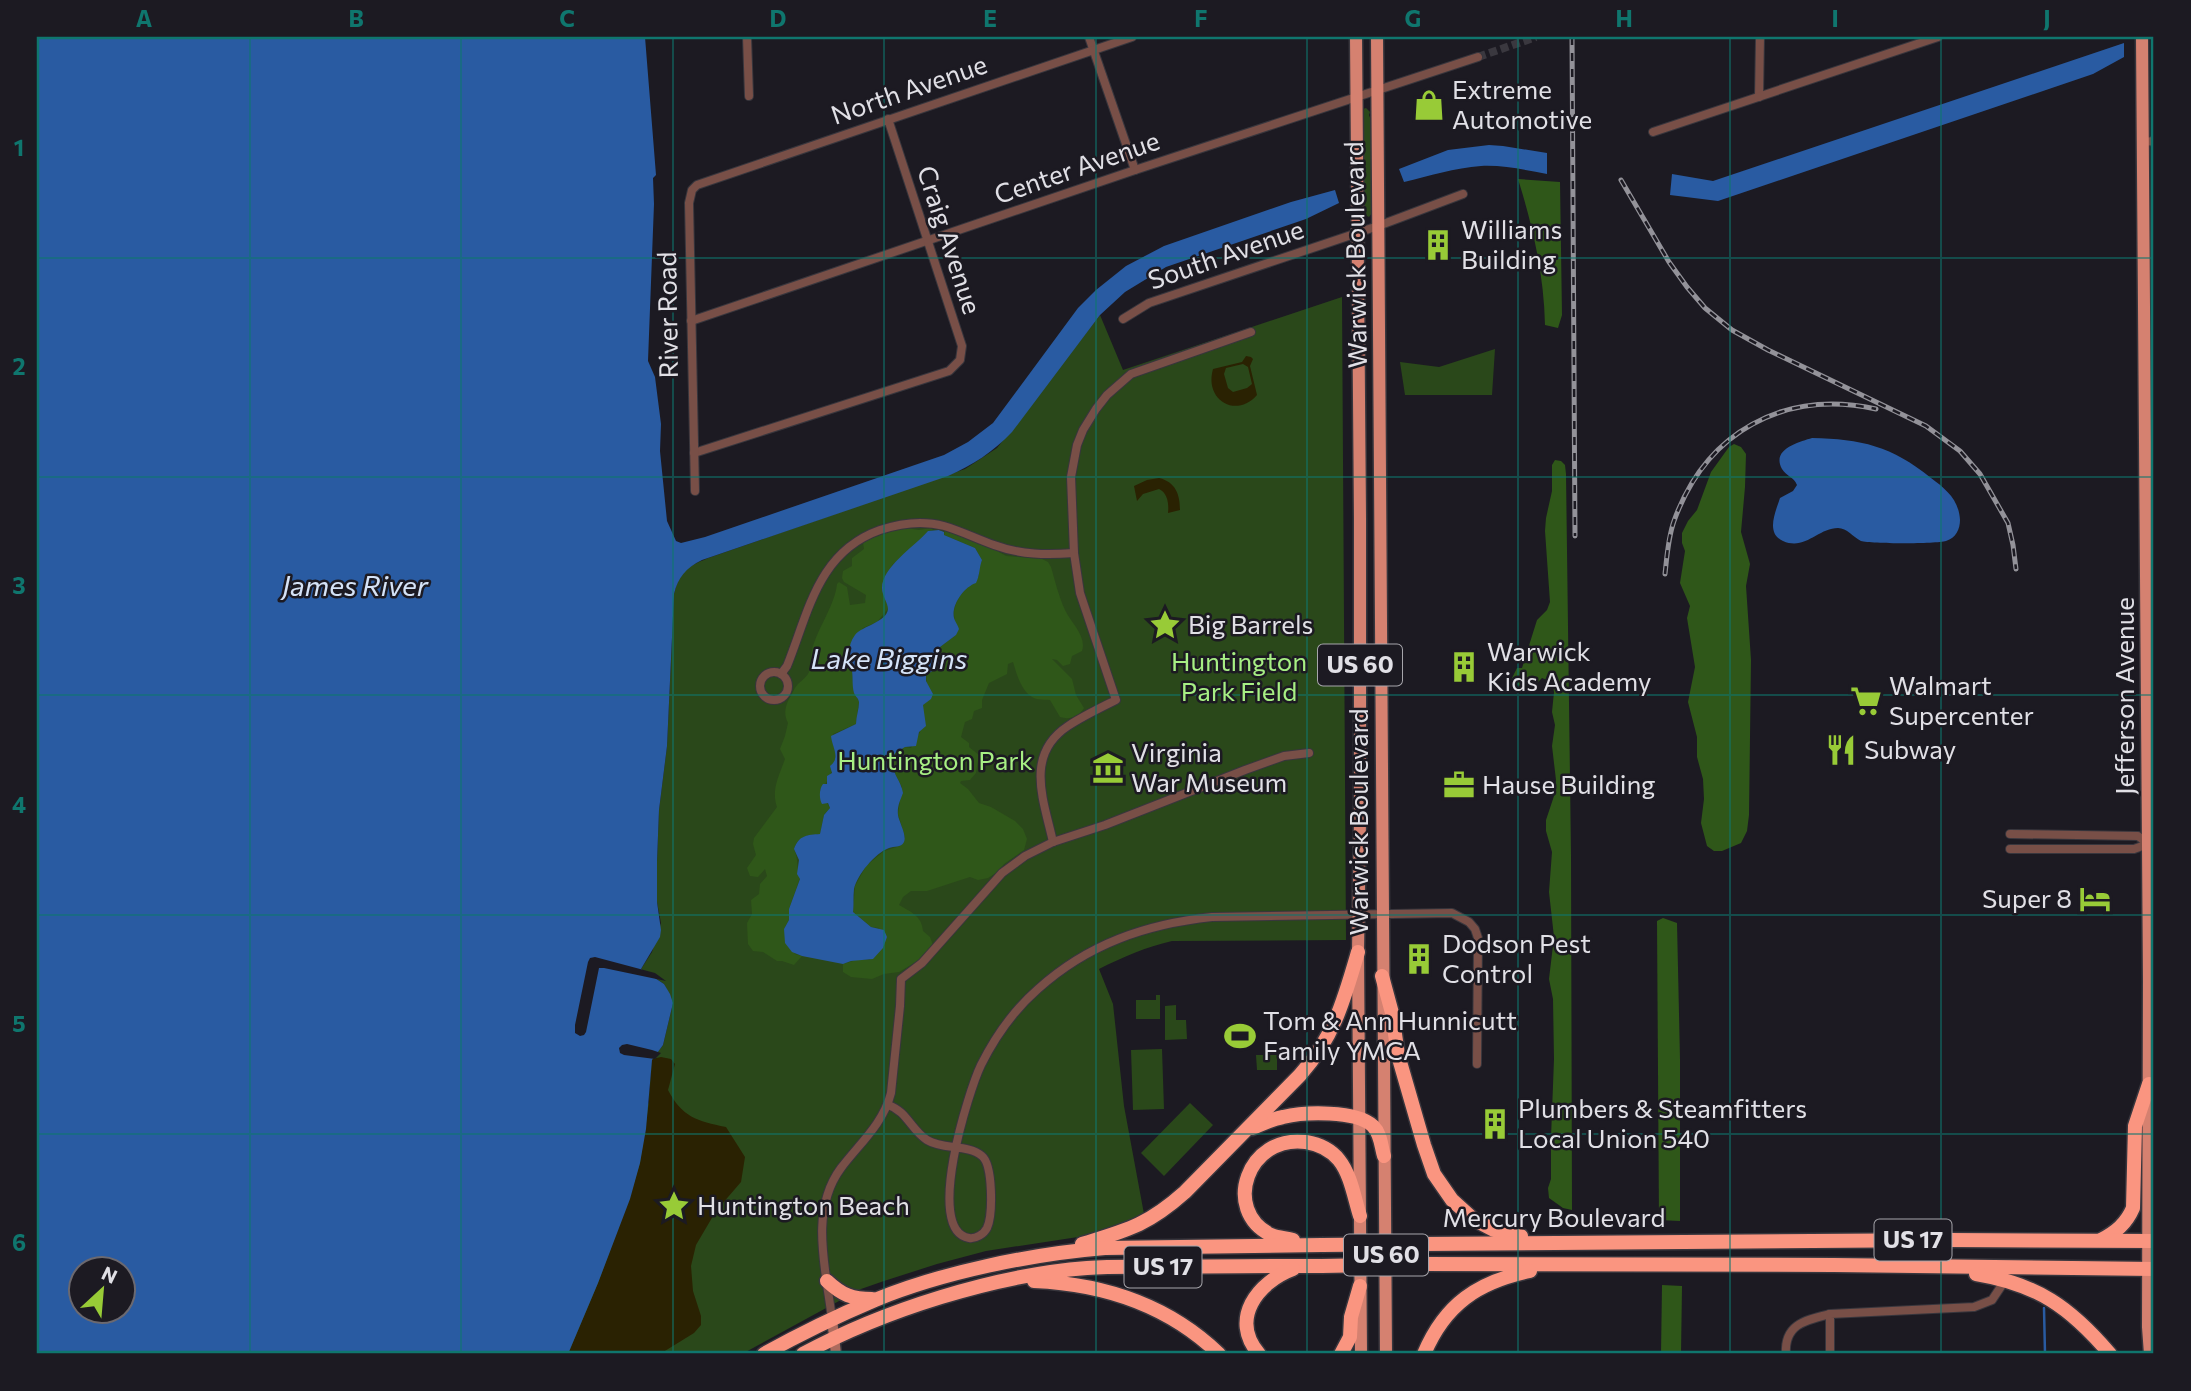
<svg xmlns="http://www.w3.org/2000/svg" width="2191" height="1391" viewBox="0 0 2191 1391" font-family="Commissioner,sans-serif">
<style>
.green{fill:#2a481a}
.forest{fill:#2f5719}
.sand{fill:#2a2202;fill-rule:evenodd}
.water{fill:#295ba2;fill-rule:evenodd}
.pier{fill:#1c1a22}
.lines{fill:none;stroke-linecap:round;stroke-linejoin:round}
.stream{stroke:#295ba2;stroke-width:2.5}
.street-tunnel{stroke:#3a383f;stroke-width:8;stroke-dasharray:8 4;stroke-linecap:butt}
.street-casing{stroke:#38363d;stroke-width:10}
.secondary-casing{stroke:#38363d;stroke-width:13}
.primary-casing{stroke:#38363d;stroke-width:15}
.highway-casing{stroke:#38363d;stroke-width:17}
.street{stroke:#784f47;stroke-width:8}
.secondary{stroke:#ac6b5e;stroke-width:10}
.primary{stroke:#d58170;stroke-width:12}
.highway{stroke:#fa9580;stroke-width:14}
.rail-casing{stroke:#939299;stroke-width:5}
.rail{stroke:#1c1a22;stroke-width:2.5;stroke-dasharray:8;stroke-linecap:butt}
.highway-bridge-casing{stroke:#38363d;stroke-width:17;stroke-linecap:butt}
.highway-bridge{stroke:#fa9580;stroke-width:14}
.grid{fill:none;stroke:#0f766e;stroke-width:2;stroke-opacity:0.55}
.labels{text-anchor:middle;stroke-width:5;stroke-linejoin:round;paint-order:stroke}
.shield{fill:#1c1a22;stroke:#a6a5ab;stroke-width:2}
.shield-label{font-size:24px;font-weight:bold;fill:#e1e0e6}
.street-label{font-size:26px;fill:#e1e0e6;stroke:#1c1a22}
.poi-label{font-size:26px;fill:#e1e0e6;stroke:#1c1a22;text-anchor:start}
.park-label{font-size:26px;fill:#a7ef84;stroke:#1c1a22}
.water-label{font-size:28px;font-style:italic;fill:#d5e3f7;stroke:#1c1a22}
.neatline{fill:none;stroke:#0f766e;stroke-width:2.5}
.grid-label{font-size:23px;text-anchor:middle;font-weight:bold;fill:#0f766e}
</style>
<rect width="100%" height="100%" fill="#1c1a22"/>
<g class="green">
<polygon points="1366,108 1370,112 1369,115 1372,123 1372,213 1369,217 1363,214 1361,119 1363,109"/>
<path d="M1342,297L1346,940L1172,941C1146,947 1123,957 1099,969L1113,1004L1124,1106L1144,1214L1125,1224L1091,1235L986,1251L937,1264L884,1281L861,1289L742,1354H568L649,1102L652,1059L663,1045L673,1003L664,984L641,969L652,952L661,923L657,902V861L659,810L667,746L674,594C680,569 689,566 711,557L965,469L997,448L1100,315L1123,370Z"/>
<polygon points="1495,349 1492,395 1405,395 1400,362 1439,367"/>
<polygon points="1156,995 1160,995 1160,1019 1136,1019 1136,1000 1156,1000"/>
<polygon points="1176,1005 1176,1020 1186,1020 1187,1039 1165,1040 1165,1006"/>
<polygon points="1162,1049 1164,1109 1133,1110 1131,1050"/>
<polygon points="1256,1055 1277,1055 1277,1070 1257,1070"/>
<polygon points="1190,1103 1213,1125 1164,1176 1141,1153"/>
</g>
<g class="forest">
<path d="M1518,179L1560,182L1562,315L1558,328L1545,325C1544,275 1533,227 1518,179Z"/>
<polygon points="1734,444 1741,447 1746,454 1745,487 1741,532 1750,564 1746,586 1751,660 1749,815 1747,831 1741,843 1722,851 1714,851 1707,846 1701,823 1704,799 1703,779 1697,757 1697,737 1688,702 1695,667 1687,618 1690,606 1680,583 1685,551 1682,543 1682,533 1688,521 1697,510 1711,472 1729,447"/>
<path d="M1555,460L1561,461L1565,465L1566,474L1571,855L1572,1210L1563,1208L1549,1198L1548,1188L1551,1179V1138L1554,1059L1553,999L1549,979L1554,937L1549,892L1552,852L1546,831V820L1554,796L1556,780L1552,746L1555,725L1552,712L1554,692L1552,682L1542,678L1533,687C1525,687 1517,687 1511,680L1517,668H1522L1537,620L1547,610L1550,602L1545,531L1546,518L1552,491V465Z"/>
<path d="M899,527L919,530L931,528L933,530L928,531L915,546L892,565L888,609L877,622L863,628L848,657L852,672L854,692L859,701L856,724L833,734C831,742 834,744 835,752C837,762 828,784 820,790L830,808L824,815L820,834C808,835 798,836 794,849C799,861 796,867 800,878L789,909V920L784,929L795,954L802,956L794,965L782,961H777L763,952L753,951L748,944L747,923L752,914L751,900L759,894L760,884L767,876L765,869L758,877L750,876L747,868L756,855L753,844L754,838L777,807C771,790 779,776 785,759L780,749L785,736L788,723C781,710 789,699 795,688C798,682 806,679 809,672C813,666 810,663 811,656C813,634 835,607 837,584L839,582L847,587L850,605L865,603L866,595L844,582L842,578L843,571L852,566V558L864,549L863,542L872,537H876C884,533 891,529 899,527Z"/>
<path d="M945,530L990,547L1006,556L1042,559L1048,562L1051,567C1055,581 1059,597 1065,610C1071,623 1087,636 1082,651L1072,656L1070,664L1063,666L1057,660L1052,659L1072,679L1076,695L1084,708C1079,717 1069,720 1060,717L1050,700C1044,699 1038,701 1032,697C1021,691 1016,672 1013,662L1008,664L1007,674L989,683L982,700V708L974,711L972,719L965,722L961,737L969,743V747L979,755L976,773L970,780L961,781L960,783L968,789L979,803L991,807L1015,821L1023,829L1027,839L1024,850L1004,864L996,873L988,878L978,880L970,877L927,891H911L903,897L899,905C911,912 922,916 923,931L930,937L933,945L921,959L899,972L884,974L872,979L851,977L843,972V964L856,960H870L879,928L871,927L853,912L855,886L866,866L884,851L900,846L905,837L898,814L902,787L892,768L895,753L905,747L911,748L920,732L923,704L928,700L926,674L938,655L940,647L956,635C957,624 954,621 954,613C955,597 969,585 979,576V568L982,560L975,548L944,535Z"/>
<polygon points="1663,918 1677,923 1680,1059 1680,1221 1659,1220 1657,921"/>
<polygon points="1662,1285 1682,1286 1681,1354 1661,1354"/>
</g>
<g class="sand">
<path d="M1246,356L1251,357L1253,359L1250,366L1257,395C1236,419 1204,400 1213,369L1242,362ZM1243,364L1248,367L1252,384L1247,388L1233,392L1228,388L1224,374L1226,368Z"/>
<path d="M1159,478C1176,482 1180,495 1180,510L1168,513C1169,505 1168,493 1159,489L1143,494L1137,501L1134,486L1147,480Z"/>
<path d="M661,1057L671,1059L675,1064L668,1090C682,1117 697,1121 726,1127L745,1157L741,1182L716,1211L696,1245L691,1266L693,1291L701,1316V1325L694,1333L660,1354H568L598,1283L629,1199L640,1163L649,1102L652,1059Z"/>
</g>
<g class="water">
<path d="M37,37H645L656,175L653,178L654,204L648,361L655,377L661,424L660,451L667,521L676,541L681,543L705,537L944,455L968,442L993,423L1078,308L1096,290L1126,266L1164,246L1291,202L1335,190L1339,203L1306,219L1166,267L1125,292L1100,315L1012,432C993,452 973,465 948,476L702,560C686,568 678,577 674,594L667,746L659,810L657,861V902L661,930L660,937L641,969L664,984L670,994L673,1003L663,1045L652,1060L646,1129L640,1163L630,1199L598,1283L568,1354H37ZM80,1268H122V1310H80Z"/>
<polygon points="2124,43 2124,57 2093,74 1718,201 1670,195 1672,174 1713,181"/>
<path d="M1489,145L1503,146L1547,153V174C1525,170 1504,165 1481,166C1455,168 1429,176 1404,182L1399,169L1448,150Z"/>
<path d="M1812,438C1861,439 1892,446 1931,478C1946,489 1959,500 1960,520C1960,529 1956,538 1946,541C1936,544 1871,544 1861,541C1853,537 1847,528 1838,528C1818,528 1805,551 1783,541C1765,533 1776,511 1780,498L1793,491L1797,485C1794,477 1786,476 1782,469C1771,449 1799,442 1812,438Z"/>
<path d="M939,530L944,532V535L975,548L982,560C979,568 980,575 976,583C964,587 951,605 954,618C955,622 958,625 959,629L956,635L940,647L938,655L941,662L934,670L926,675V681L933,694L931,699L923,705L926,726L919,732L916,746L905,747L895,753C889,775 900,776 903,793C900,801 897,807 898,815C899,822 907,835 904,842C901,848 894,846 889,848C875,853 857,875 854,889C853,897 854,905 853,912L871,927L884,930L887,937L883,948L873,959L851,961L843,964L802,956L792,952L785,943L784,929L789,920V909L800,879L797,874L799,860L794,849C799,835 807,835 820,834L824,815L830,808L828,803L822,804C819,799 819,789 823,784H827V776L832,773L830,766C841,758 832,747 831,736L856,724C856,717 859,709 859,702C858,697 856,698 854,693C852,686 853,678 852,671C850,659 846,647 855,635C862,626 887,622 888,609C888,603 882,596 882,588C882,567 914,547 928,531Z"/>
</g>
<g class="pier">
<polygon points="595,957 655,973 666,981 604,968 599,968 586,1032 584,1035 580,1036 575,1033 575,1025 588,962 590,958"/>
<polygon points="627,1044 652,1050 661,1053 655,1059 624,1055 620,1053 619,1048 622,1045"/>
</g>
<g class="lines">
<polyline class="stream" points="2044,1308 2045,1354"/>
<polyline class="street-tunnel" points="1478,57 1536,37"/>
<defs>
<g id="street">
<polyline points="747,37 749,96"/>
<polyline points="1089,37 1135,170"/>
<polyline points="1759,97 1760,37"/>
<polyline points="1653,132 1938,37"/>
<polyline points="2143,142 2154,141"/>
<polyline points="1123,319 1149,303 1378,226 1463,194"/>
<polyline points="691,321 1135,170 1478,57"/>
<polyline points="694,453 949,371 960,360 962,346 888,119"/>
<polyline points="695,491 689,203 692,190 697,185 1132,37"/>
<circle cx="774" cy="686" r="14"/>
<path d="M781,674L787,666C809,611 818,552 880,530C901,523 922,520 944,526C961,531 977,539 994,545C1021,555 1047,555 1074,553"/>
<polyline points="2010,834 2138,836 2148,844"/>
<path d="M1053,842C1044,801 1024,755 1068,726C1083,716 1100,708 1116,700L1080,593L1074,553L1071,477L1077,445L1083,430L1096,409L1107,395L1131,374L1251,332"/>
<polyline points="2010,849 2134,849 2148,844 2154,844"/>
<path d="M888,1105C907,1111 911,1130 927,1140C943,1150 968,1144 982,1156C993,1165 993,1215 987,1228C984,1234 976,1239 969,1238C924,1231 969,1090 981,1065C995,1037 1015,1009 1038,989C1088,944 1146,924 1212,917L1452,913L1469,922L1475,929L1478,938L1477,1064"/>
<path d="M832,1319C826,1270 809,1211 841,1168C860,1143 883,1124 891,1093L900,1006L901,979L922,963L1002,873L1025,856L1053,842L1105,825L1245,770L1284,756L1309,753"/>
<path d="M1786,1354C1784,1324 1806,1320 1830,1314"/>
<polyline points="1830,1354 1830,1314 1974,1307 1992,1300 2006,1279"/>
</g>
<polyline id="secondary" points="832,1319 836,1354"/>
<g id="primary">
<polyline points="1356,37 1360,518 1360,820 1358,952 1361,1354"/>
<polyline points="1377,37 1386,1354"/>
<polyline points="2142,37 2149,980 2148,1327 2150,1354"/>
</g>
<g id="highway">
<polyline points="1382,976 1392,1013 1398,1055 1424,1145 1434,1174 1452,1200 1473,1219 1494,1230 1521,1236"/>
<path d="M1252,1128C1262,1124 1272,1119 1283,1117C1304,1112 1356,1110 1373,1126C1381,1134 1381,1146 1384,1156"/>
<path d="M1293,1240C1286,1238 1278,1238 1271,1235C1221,1210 1248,1134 1306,1142C1318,1144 1331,1150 1339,1160C1351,1175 1354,1197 1360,1216"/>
<path d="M2101,1240C2116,1232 2126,1224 2133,1208L2135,1126L2149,1084"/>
<path d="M1082,1244C1128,1230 1148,1225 1185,1192L1300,1075C1334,1037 1344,1000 1358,952"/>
<polyline points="1423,1244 1949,1240 2154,1241"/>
<polyline points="1423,1264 1834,1265 2154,1269"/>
<path d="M1976,1274C2037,1284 2070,1307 2110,1354"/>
<path d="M827,1281C842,1295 852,1299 872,1299"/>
<path d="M1034,1281C1104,1284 1168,1305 1219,1354"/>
<path d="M764,1354C800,1334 837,1316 875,1300C943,1272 1032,1254 1105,1248L1322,1245"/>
<path d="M803,1354C884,1310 995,1275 1087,1268C1115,1266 1144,1267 1172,1267C1222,1266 1272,1266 1322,1266"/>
<path d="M1259,1354C1229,1319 1258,1282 1293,1269"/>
<polyline points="1341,1354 1350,1337 1351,1317 1360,1286"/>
<path d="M1424,1354C1445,1304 1478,1282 1530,1271"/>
</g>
</defs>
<use href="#street" class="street-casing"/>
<use href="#secondary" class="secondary-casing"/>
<use href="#primary" class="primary-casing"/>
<use href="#highway" class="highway-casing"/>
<use href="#street" class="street"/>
<use href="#secondary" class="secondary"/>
<use href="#primary" class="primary"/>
<use href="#highway" class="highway"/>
<defs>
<g id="rail">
<polyline points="1572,37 1575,536"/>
<polyline points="1621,180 1669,262 1687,287 1705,308 1732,330 1768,350 1926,426 1960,451 1980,474 2008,523 2013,545 2016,569"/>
<path d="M1665,574C1667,556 1668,538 1674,521C1706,432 1784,389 1876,409"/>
</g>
</defs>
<use href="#rail" class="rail-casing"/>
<use href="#rail" class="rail"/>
<defs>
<g id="highway-bridge">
<polyline points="1322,1245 1423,1244"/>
<polyline points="1322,1266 1423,1264"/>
</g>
</defs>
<use href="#highway-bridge" class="highway-bridge-casing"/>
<use href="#highway-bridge" class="highway-bridge"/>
</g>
<path class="grid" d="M250,37V1354M461,37V1354M673,37V1354M884,37V1354M1096,37V1354M1307,37V1354M1518,37V1354M1730,37V1354M1941,37V1354M37,258H2154M37,477H2154M37,695H2154M37,915H2154M37,1134H2154"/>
<defs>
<symbol id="shop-bare" viewBox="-9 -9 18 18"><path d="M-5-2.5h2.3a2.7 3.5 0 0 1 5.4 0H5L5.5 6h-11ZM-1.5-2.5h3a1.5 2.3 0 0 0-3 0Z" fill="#98cb37" stroke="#1c1a22" stroke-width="2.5" paint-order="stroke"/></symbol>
<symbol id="building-bare" viewBox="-9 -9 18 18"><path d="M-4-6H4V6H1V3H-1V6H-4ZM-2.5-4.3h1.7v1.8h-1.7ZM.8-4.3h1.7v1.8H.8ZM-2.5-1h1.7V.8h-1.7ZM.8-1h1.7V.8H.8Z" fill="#98cb37" stroke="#1c1a22" stroke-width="2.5" paint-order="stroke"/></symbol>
<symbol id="sight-bare" viewBox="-9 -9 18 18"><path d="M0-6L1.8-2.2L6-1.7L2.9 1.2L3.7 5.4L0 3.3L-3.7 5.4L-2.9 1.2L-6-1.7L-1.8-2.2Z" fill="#98cb37" stroke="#1c1a22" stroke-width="2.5" paint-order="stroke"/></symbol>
<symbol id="supermarket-bare" viewBox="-9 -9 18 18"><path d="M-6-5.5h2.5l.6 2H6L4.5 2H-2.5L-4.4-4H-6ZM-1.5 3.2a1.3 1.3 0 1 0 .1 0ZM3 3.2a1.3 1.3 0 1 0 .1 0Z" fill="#98cb37" stroke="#1c1a22" stroke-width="2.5" paint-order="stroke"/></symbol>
<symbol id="restaurant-bare" viewBox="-9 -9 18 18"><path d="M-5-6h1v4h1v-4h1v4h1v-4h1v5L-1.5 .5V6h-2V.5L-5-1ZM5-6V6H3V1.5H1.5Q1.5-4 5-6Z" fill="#98cb37" stroke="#1c1a22" stroke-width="2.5" paint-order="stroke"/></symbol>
<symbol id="museum-bare" viewBox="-9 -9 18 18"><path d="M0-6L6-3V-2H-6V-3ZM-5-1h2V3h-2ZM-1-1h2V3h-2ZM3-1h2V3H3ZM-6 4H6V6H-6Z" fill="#98cb37" stroke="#1c1a22" stroke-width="2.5" paint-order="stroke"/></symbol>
<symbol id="office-bare" viewBox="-9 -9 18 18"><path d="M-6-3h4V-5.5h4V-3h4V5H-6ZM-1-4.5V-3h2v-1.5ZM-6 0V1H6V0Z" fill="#98cb37" stroke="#1c1a22" stroke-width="2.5" paint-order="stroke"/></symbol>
<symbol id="hotel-bare" viewBox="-9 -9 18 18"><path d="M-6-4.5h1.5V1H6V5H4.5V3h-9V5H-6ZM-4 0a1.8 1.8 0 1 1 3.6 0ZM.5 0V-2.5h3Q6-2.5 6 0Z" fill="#98cb37" stroke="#1c1a22" stroke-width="2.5" paint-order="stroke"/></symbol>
<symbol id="stadium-bare" viewBox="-9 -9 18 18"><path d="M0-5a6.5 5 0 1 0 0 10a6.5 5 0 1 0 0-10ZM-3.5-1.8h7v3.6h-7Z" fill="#98cb37" stroke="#1c1a22" stroke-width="2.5" paint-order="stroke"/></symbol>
</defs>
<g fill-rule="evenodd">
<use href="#shop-bare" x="1407" y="83" width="44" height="44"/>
<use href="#building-bare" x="1416" y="223" width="44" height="44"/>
<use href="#sight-bare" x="1143" y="603" width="44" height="44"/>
<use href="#building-bare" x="1442" y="645" width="44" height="44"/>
<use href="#supermarket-bare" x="1844" y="679" width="44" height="44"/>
<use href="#restaurant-bare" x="1819" y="728" width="44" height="44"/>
<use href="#museum-bare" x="1086" y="746" width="44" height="44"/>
<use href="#office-bare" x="1437" y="763" width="44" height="44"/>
<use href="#hotel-bare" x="2073" y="877" width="44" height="44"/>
<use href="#building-bare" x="1397" y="937" width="44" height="44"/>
<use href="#stadium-bare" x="1218" y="1014" width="44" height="44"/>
<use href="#building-bare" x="1473" y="1102" width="44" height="44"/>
<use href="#sight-bare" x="652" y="1184" width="44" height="44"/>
</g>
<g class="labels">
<g class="shield">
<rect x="1318" y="644.5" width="84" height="41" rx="5"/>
<rect x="1874.5" y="1219.5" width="77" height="41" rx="5"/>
<rect x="1344" y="1234.5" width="84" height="41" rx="5"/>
<rect x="1124.5" y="1246.5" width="77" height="41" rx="5"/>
</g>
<g class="shield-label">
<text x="1360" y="673">US 60</text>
<text x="1913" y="1248">US 17</text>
<text x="1386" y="1263">US 60</text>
<text x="1163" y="1275">US 17</text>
</g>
<g class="street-label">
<text transform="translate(909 90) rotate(-19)" y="9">North Avenue</text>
<text transform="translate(1077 168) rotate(-19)" y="9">Center Avenue</text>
<text transform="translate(949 240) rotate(72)" y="9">Craig Avenue</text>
<text transform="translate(1226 255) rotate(-19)" y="9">South Avenue</text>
<text transform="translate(1356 255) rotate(-91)" y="9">Warwick Boulevard</text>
<text transform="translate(668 315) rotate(-91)" y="9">River Road</text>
<text transform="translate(2125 696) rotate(-90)" y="9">Jefferson Avenue</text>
<text transform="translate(1359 822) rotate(-90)" y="9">Warwick Boulevard</text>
<text x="1554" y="1227">Mercury Boulevard</text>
</g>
<g class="poi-label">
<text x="1452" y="99">Extreme<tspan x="1452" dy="30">Automotive</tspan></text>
<text x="1461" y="239">Williams<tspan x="1461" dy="30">Building</tspan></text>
<text x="1188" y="634">Big Barrels</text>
<text x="1487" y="661">Warwick<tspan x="1487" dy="30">Kids Academy</tspan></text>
<text x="1889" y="695">Walmart<tspan x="1889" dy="30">Supercenter</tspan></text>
<text x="1864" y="759">Subway</text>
<text x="1131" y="762">Virginia<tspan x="1131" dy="30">War Museum</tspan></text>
<text x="1482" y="794">Hause Building</text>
<text x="2072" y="908" text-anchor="end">Super 8</text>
<text x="1442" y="953">Dodson Pest<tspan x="1442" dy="30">Control</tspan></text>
<text x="1263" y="1030">Tom &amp; Ann Hunnicutt<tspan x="1263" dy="30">Family YMCA</tspan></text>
<text x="1518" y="1118">Plumbers &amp; Steamfitters<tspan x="1518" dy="30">Local Union 540</tspan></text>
<text x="697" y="1215">Huntington Beach</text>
</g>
<g class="park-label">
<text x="1239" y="671">Huntington<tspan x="1239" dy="30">Park Field</tspan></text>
<text x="935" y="770">Huntington Park</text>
</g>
<g class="water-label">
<text x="355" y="596">James River</text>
<text x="889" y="669">Lake Biggins</text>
</g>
</g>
<rect width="2191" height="1391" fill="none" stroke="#1c1a22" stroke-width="77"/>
<g transform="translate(102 1290) rotate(26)"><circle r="33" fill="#1c1a22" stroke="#6b6970" stroke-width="2"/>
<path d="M0-5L12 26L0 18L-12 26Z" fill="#98cb37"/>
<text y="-10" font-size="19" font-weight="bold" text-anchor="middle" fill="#e1e0e6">N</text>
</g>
<rect x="38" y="38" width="2114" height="1314" class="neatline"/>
<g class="grid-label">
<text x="144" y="27">A</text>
<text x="356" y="27">B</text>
<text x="567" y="27">C</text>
<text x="778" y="27">D</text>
<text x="990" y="27">E</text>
<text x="1201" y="27">F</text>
<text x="1413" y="27">G</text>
<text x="1624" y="27">H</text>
<text x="1835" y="27">I</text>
<text x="2047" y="27">J</text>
<text x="19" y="156">1</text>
<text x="19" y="375">2</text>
<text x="19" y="594">3</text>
<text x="19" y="813">4</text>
<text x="19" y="1032">5</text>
<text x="19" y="1251">6</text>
</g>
</svg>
